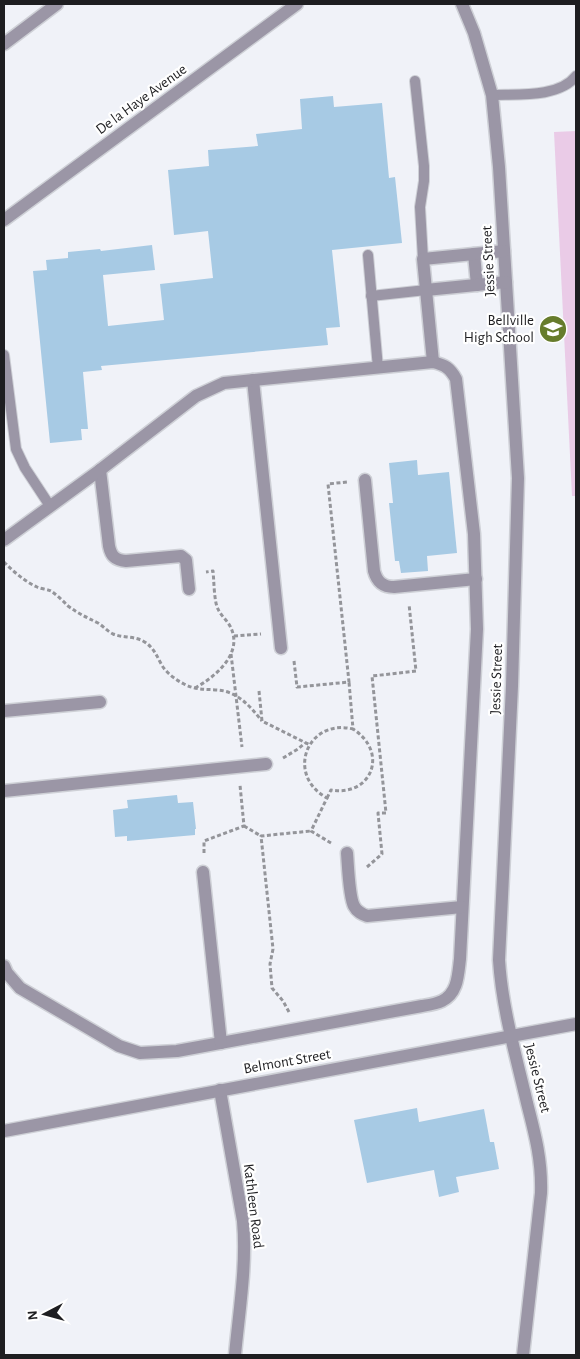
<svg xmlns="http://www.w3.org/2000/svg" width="580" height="1359" viewBox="0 0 580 1359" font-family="'Alegreya Sans',sans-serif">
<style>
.green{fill:#eacbe7}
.building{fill:#a7cae4}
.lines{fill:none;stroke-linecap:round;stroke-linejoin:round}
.service-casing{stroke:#ced0d6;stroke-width:12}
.minor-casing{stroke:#ced0d6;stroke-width:15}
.tertiary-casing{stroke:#ced0d6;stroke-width:15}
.path{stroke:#94959a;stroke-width:3;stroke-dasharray:4 2.5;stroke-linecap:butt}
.service{stroke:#9b96a6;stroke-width:10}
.minor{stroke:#9b96a6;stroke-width:12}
.tertiary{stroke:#9b96a6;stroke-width:12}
.labels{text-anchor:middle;stroke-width:4.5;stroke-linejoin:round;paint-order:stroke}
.street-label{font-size:15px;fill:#1e1e21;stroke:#fff}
.poi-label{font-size:15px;fill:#1e1e21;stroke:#fff;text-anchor:end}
</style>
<rect width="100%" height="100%" fill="#f0f2f8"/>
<polygon class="green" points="576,131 576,496 572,496 554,132"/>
<g class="building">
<polygon points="333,96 334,107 382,103 389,178 395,177 402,243 332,250 340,327 326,328 328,345 101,366 102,370 83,372 88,429 81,429 82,440 50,443 33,271 47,270 46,260 68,258 68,252 100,249 101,251 152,245 155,270 103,275 108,326 164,320 160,284 213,278 208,231 174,235 168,170 209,166 208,150 258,146 256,134 302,129 300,99"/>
<polygon points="417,460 418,475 449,472 457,553 427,556 428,571 401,573 399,561 395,561 389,503 393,503 389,463"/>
<polygon points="177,795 178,803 193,802 196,829 195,829 195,835 127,841 127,836 115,837 113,810 128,808 127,800"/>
<polygon points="417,1108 419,1122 484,1109 490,1142 494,1142 499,1169 456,1177 459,1192 439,1197 434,1170 367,1183 354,1120"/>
</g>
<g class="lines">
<defs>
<g id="service">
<polyline points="415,81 424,166 424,181 420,207 423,259"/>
<path d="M492,95C517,94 559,98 576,76"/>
<polyline points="368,255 378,368"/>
<polyline points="371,296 426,290"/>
<polyline points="4,355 16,449 25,468 50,506"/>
</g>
<g id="minor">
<path d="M462,4L474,33L492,95L499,167L518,478L512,686L499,960C502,1008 516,1056 527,1103C535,1134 542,1160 541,1193L523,1355"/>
<polyline points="4,44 57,4"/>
<polyline points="474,254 477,285"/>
<polyline points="426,290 506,282"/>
<polyline points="433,362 423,259 504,251"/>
<polyline points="253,380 281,648"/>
<path d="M100,470L109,546C111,556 115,560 126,561L181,556L186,560L189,589"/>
<path d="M365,480L374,571C377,582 383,587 394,587L476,579"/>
<path d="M4,540L100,470L196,396L224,383L433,362C445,365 450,368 456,379L474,534L477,629L460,959C458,975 458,993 442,1001C436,1004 428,1005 422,1006L177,1051L140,1053L119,1046L20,988L7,973L4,966"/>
<polyline points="4,711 100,702"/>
<polyline points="4,791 266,764"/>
<path d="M347,853C348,865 349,897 354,906C357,912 362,914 367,916L462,907"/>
<polyline points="203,872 221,1043"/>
<path d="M220,1090L243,1221C247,1265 239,1311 235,1355"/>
<polyline points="4,1131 576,1024"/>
</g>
<polyline id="tertiary" points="4,220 297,4"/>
</defs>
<use href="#service" class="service-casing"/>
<use href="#minor" class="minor-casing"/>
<use href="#tertiary" class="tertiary-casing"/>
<g class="path">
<path d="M4,562C13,571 24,581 37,587C41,589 47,589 51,591C57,595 63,601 68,606C79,614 86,617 98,623C103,626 107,631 113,634C123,638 134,636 143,641C154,647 157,657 163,667C168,674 176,680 184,684C195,690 205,689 217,690C237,691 250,706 262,721"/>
<polyline points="234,636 261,634"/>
<polyline points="231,654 242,747"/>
<polyline points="294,661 297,687 349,682 328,484 347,482"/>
<path d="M195,688C215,677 243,654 231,628C228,621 221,616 218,609C214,602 214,580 213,571L206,572"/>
<polyline points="259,691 262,721 310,745"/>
<polyline points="283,758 298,749 305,743"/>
<path d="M327,798L331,790C372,797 389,752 353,729"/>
<polyline points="244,826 261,836"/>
<path d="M331,843L311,831L327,798C285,775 307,718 353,729L349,682"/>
<polyline points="204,853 204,841 244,826 240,785"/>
<polyline points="367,867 382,854 378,813 386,813 372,676 416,671 409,604"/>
<polyline points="289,1012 283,1001 272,988 270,964 273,949 261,836 311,831"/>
</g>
<use href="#service" class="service"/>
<use href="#minor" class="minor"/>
<use href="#tertiary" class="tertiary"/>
</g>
<defs>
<symbol id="school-disc" viewBox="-11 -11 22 22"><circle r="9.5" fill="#677c2c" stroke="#fff"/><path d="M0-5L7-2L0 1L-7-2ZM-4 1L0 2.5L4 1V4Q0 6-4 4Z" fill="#fff"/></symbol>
</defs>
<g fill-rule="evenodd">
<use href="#school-disc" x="537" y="313" width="32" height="32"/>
</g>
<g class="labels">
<g class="street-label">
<text transform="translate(141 99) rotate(-36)" y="5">De la Haye Avenue</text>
<text transform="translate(488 261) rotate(-93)" y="5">Jessie Street</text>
<text transform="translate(496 679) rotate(-88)" y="5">Jessie Street</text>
<text transform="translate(287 1061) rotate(-10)" y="5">Belmont Street</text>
<text transform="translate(538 1078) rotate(76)" y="5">Jessie Street</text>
<text transform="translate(254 1206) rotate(83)" y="5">Kathleen Road</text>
</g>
<g class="poi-label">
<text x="534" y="325">Bellville<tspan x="534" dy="17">High School</tspan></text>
</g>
</g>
<rect width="580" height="1359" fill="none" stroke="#1e1e21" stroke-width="10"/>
<g transform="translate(45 1314) rotate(264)" stroke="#ffffff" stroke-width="4" paint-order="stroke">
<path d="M0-4L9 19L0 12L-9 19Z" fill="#1e1e21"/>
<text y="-8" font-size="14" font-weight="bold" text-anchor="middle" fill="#1e1e21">N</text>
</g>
</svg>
